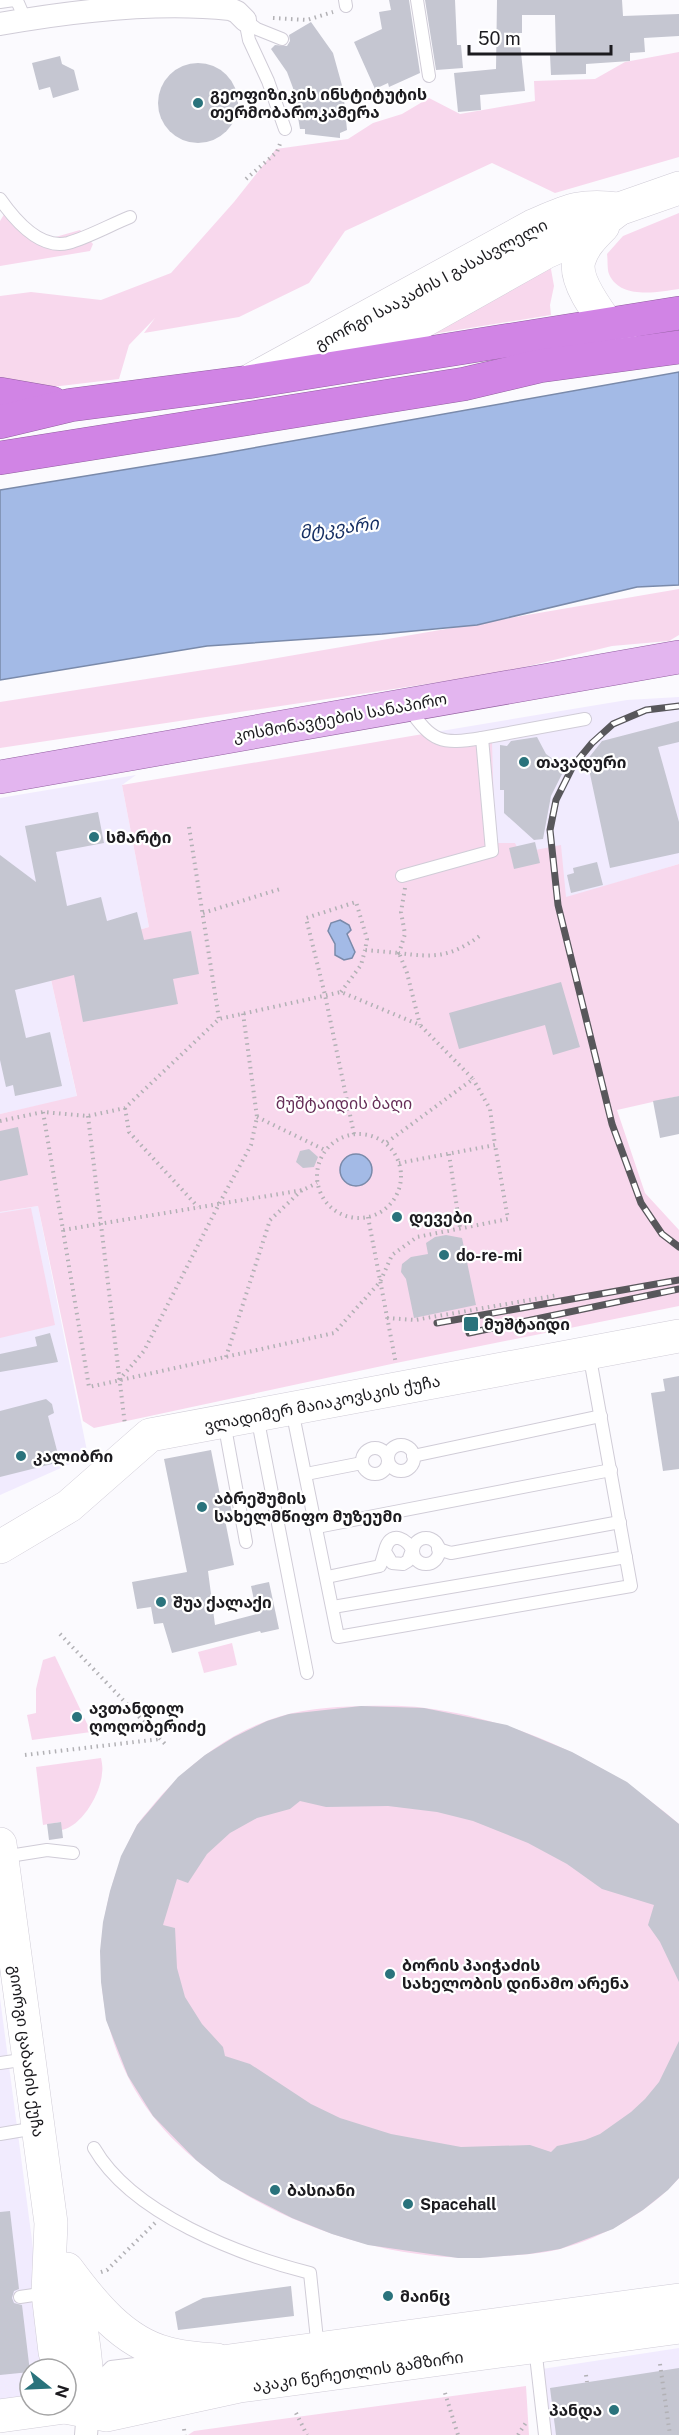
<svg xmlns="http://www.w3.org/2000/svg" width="679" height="2435" viewBox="0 0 679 2435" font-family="'Public Sans','Noto Sans Georgian',sans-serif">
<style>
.built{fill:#f1ebfe}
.green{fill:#f8d8ed}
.water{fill:#a3bae6;stroke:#7a8aaa;stroke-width:1.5}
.building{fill:#c5c6d1}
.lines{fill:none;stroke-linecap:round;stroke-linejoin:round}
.lane-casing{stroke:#d0ccd7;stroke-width:14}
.street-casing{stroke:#d0ccd7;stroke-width:24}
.secondary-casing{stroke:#d0ccd7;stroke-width:34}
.primary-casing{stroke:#925fa0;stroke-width:34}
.highway-casing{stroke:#925fa0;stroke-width:34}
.path{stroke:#b2b1b5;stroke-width:4;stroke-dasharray:1.5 4.5;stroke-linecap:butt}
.lane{stroke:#fff;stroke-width:12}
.street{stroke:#fff;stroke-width:22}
.secondary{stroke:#fff;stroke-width:33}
.primary{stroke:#e3b5ef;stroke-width:33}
.highway{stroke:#d184e5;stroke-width:33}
.rail-casing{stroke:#58575b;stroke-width:7}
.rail{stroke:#fff;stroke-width:4.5;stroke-dasharray:14;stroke-linecap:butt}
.poi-dot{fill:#2a737c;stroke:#fff;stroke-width:2}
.labels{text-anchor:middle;stroke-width:4.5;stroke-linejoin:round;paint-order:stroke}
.poi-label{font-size:16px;font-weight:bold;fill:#1c1b1f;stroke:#fff;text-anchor:start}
.street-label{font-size:16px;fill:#1c1b1f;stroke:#fff}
.park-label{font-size:16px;fill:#652d57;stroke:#fff}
.water-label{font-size:18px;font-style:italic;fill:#162f63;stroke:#fff}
</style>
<rect width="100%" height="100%" fill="#fbfafe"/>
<g class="built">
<polygon points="679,697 679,864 566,898 520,853 495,844 450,746 423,734 627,700"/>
<polygon points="136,775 122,785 149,927 46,957 77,1097 0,1114 0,798"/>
<polygon points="38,1206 88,1456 0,1495 0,1212"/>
<polygon points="0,1998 49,2369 30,2369 30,2396 0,2400"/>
<polygon points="679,2348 679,2435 551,2435 542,2369"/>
</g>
<g class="green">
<polygon points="679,52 679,157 555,193 492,163 345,231 309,283 239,317 144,333 155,318 129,345 119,379 10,392 0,392 0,296 31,292 101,300 171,273 234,202 276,149 348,139 373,123 402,114 429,98 460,114 535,101 534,81 595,79 625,62"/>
<polygon points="11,203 33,234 52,238 80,230 93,244 90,251 0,266 0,221"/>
<path d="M679,213V289C658,292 620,300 609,274C607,269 608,260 607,254L623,236Z"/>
<polygon points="549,258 554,286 550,305 551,315 408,338"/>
<polygon points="679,589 679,635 669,641 612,646 500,673 0,748 0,702 242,664"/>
<polygon points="423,734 450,746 492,743 495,843 515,843 520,853 561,845 566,897 679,864 679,1096 617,1110 645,1193 679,1230 679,1306 396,1363 94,1428 83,1421 38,1206 0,1212 0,1114 77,1096 46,957 149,927 122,785"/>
<polygon points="31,1208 55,1325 0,1338 0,1213"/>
<polygon points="232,1643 237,1665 204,1673 198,1652"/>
<polygon points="55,1656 91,1732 32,1740 27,1715 36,1713 36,1689 43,1660"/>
<path d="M361,1706C383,1706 404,1705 425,1708C520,1720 607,1762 679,1824V2178C649,2212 604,2237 560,2249C538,2255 513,2255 490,2257C368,2265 199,2200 135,2090C87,2006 92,1911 135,1829C138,1822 144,1816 149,1810C180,1771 222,1737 269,1720C299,1709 330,1707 361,1706Z"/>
<path d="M101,1758C102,1763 103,1768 102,1773C101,1793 82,1826 62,1830L60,1822L43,1825L36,1767Z"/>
<polygon points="526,2386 529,2435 188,2435 194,2431"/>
</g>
<g class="water">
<polygon points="679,372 679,585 637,587 477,625 382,634 207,646 0,680 0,490 214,455"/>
<polygon points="340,920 349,925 351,930 347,934 355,952 352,958 344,960 335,955 335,944 328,931 331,923"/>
<circle cx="356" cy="1170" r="16"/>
</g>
<g class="building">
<polygon points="389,0 409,0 420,73 389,87 388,83 375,89 354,42 382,29 379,12 391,10"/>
<polygon points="425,0 455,0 457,45 461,45 463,68 436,70"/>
<polygon points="497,0 622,0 623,16 679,14 679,36 644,38 645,52 630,53 630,61 586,64 586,74 551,75 550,55 556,54 555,15 522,15 522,33 519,33 525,91 480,95 481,110 458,112 454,73 496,69"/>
<polygon points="311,22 333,53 343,89 347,130 340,133 340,138 305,134 305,129 300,129 293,88 287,72 271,49 275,45 287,46 290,41 289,35"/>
<polygon points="60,56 62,64 74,70 79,90 53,98 50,87 39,90 32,63"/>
<circle cx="198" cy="103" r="40"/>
<polygon points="679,721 679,742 658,747 679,822 679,853 610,868 587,760 602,741"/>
<polygon points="537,737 546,754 565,768 551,796 543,839 534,840 504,813 504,790 500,790 500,745 507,746 511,741"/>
<polygon points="98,812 104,843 56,852 67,906 101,897 107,921 137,912 144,940 191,931 199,974 173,979 178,1004 83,1022 74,975 15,990 26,1038 50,1032 62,1086 15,1096 13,1085 6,1087 0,1060 0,855 36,882 25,826"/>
<polygon points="535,842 540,863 514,869 509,848"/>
<polygon points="597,862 603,885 571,893 567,875 574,873 573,868"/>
<polygon points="561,982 580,1047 553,1055 545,1025 459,1049 449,1013"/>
<polygon points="679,1096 679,1134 660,1138 653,1101"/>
<polygon points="18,1127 28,1175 0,1181 0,1131"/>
<polygon points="309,1149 318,1157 314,1167 303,1168 296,1162 300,1151"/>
<polygon points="446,1235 462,1238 476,1305 414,1318 406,1279 401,1272 402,1264 411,1257 428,1254 426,1243 435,1237"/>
<polygon points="50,1333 58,1362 0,1372 0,1354 37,1346 35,1337"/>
<polygon points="679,1376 679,1469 663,1471 651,1393 665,1391 663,1379"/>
<polygon points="46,1399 52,1404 54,1413 48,1416 60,1462 0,1477 0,1411"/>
<polygon points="211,1450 221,1500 229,1499 232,1513 224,1515 234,1565 208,1571 215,1625 257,1614 251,1586 269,1582 279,1629 261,1633 260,1631 172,1653 163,1623 154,1624 151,1607 137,1609 132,1582 187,1572 164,1459"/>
<polygon points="361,1706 424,1708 507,1725 572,1752 627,1782 679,1824 679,1982 660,1942 648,1925 654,1905 602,1889 567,1864 528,1843 473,1821 437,1812 388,1806 326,1807 300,1801 290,1809 257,1818 230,1833 207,1854 188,1883 177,1879 163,1925 175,1928 177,1968 185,1997 202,2024 223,2047 225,2056 250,2064 311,2104 340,2118 391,2134 461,2147 530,2145 551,2152 557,2146 585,2140 600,2134 631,2112 645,2099 659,2082 679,2041 679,2178 668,2190 643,2210 613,2229 560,2249 529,2254 480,2258 458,2258 368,2245 332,2234 292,2218 251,2197 221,2180 196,2160 153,2116 128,2076 106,2020 101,1982 100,1951 103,1922 110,1891 121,1856 137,1825 178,1777 205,1755 234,1737 267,1721 289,1714"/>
<polygon points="61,1822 63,1838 49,1840 47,1824"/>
<polygon points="10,2211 19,2289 14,2291 12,2298 14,2303 22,2305 30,2372 0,2375 0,2212"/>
<polygon points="291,2286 294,2316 178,2330 175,2312 203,2298"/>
<polygon points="679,2368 679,2435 556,2435 550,2388"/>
</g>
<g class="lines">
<defs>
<g id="lane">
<polyline points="345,0 346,6"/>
<polyline points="417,0 429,76"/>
<polyline points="0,2 14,0 18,3 25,19"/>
<polyline points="245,20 249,40 268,81 285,129"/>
<polyline points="245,20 257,29 282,39"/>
<path d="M0,199C14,219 39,250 68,243C89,237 110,225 130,217"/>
<polyline points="482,738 585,719"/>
<path d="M402,876L492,851L482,738C441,745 432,742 408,707"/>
<polyline points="292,1410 338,1637 631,1586 589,1353"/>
<polyline points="257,1416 307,1673"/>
<polyline points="224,1422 246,1542"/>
<circle cx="401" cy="1458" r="13"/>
<circle cx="375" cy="1461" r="13"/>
<polyline points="413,1456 601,1416"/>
<polyline points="306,1474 362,1463"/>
<polyline points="317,1527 611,1470"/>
<circle cx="426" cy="1551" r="13"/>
<polyline points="438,1549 451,1553 620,1522"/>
<path d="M327,1577L380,1566C383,1559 384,1553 386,1547C392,1530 408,1540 412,1550L408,1561L403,1564L392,1563L386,1553"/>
<polyline points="333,1607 626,1557"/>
<polyline points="3,1857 47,1850 73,1853"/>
<polyline points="0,2063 28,2059"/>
<polyline points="0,2134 36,2128"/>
<path d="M94,2148C132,2214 239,2255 310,2273L318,2349"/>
<polyline points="20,2297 47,2293"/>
<polyline points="535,2347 545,2435"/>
<polyline points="97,2381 111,2367 160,2361"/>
</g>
<g id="street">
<path d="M0,24C73,11 156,1 230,9L237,12L245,20"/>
<polyline points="86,2435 88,2412"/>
</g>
<g id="secondary">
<path d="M603,226C593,236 583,246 579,260C572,285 610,326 623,346"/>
<polyline points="343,366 546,252 585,235 619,209 679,188"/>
<path d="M253,379L533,226C568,211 579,204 619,209"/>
<polyline points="0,1547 69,1506 150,1435 679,1336"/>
<polyline points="0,1844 51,2223 48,2293 55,2352 60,2369"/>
<path d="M67,2269C92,2303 123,2342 166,2353C183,2358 200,2359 217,2360"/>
<path d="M70,2278C82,2322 88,2366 88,2412"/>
<polyline points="65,2407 107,2415 240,2386 679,2327"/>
<polyline points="0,2416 65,2407 88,2392 102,2388 181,2377 229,2361 679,2300"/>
</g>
<polyline id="primary" points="0,777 679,657"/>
<g id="highway">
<polyline points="0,394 52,403"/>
<polyline points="0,422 71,405 248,382 679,313"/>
<polyline points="0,458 464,384 540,366 679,347"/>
</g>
</defs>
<use href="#lane" class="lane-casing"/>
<use href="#street" class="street-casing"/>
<use href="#secondary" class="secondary-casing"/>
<use href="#primary" class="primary-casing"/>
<use href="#highway" class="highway-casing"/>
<g class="path">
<polyline points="273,18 307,20 333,12"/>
<polyline points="246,179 277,152 281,141"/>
<polyline points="189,827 219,1019"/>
<path d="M405,888L401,912L405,934L399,953C435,958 451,957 481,935"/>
<polyline points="203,913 280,889"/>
<polyline points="341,992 361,965 365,950"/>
<polyline points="125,1108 129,1132 198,1207"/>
<polyline points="43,1112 63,1230 303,1190 317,1183"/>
<polyline points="88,1116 125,1425"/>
<polyline points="257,1117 325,1150"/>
<polyline points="0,1121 43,1112 88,1116 125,1108 219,1019 341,992 420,1025 473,1079 386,1143"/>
<polyline points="354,1134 325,995 306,918 356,902 367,939 365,950 399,953 407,973 420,1025"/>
<circle cx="359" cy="1176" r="42"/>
<polyline points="449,1154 460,1228"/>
<polyline points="399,1163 495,1145 490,1109 473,1079"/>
<polyline points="368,1217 396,1364"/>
<polyline points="63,1230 89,1387 334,1333 380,1282 392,1255 417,1237 508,1219 495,1145"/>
<polyline points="387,1318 415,1320 558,1295"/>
<polyline points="226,1357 270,1220 302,1190"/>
<polyline points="119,1380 144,1351 219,1204 251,1145 257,1117 243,1013"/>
<polyline points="60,1634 166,1745"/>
<polyline points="25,1755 160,1739"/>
<polyline points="101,2272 107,2270 155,2223"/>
<polyline points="660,2364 670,2435"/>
<polyline points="586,2375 587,2382"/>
<polyline points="445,2393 458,2435"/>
<polyline points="296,2413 307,2435"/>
<polyline points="184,2429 185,2435"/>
<polyline points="518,2435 527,2421"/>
</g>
<use href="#lane" class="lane"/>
<use href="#street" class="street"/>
<use href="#secondary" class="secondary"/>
<use href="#primary" class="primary"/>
<use href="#highway" class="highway"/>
<defs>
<g id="rail">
<polyline points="679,706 646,710 613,724 592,743 573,766 556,800 550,830 558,905 612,1124 641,1203 662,1234 679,1247"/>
<polyline points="437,1323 679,1280"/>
<polyline points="469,1333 679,1289"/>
</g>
</defs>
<use href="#rail" class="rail-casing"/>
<use href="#rail" class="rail"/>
</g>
<g class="poi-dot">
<circle cx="198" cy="103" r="6"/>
<circle cx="524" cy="762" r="6"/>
<circle cx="94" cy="837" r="6"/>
<circle cx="397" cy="1217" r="6"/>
<circle cx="444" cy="1255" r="6"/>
<rect x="463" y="1316" width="16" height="16" rx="3"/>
<circle cx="21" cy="1456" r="6"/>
<circle cx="202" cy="1507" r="6"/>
<circle cx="161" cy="1602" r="6"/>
<circle cx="77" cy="1717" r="6"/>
<circle cx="390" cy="1974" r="6"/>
<circle cx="275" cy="2190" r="6"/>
<circle cx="408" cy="2204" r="6"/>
<circle cx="388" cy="2296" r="6"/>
<circle cx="614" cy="2410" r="6"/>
</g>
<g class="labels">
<g class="poi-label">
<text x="210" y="100">გეოფიზიკის ინსტიტუტის<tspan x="210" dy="18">თერმობაროკამერა</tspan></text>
<text x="536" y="768">თავადური</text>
<text x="106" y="843">სმარტი</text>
<text x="409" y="1223">დევები</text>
<text x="456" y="1261">do-re-mi</text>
<text x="484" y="1330">მუშტაიდი</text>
<text x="33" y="1462">კალიბრი</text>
<text x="214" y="1504">აბრეშუმის<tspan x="214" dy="18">სახელმწიფო მუზეუმი</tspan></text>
<text x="173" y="1608">შუა ქალაქი</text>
<text x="89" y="1714">ავთანდილ<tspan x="89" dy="18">ღოღობერიძე</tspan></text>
<text x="402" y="1971">ბორის პაიჭაძის<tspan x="402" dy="18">სახელობის დინამო არენა</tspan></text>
<text x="287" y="2196">ბასიანი</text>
<text x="420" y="2210">Spacehall</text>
<text x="400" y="2302">მაინც</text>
<text x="602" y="2416" text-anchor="end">პანდა</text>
</g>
<g class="street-label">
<text transform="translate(431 284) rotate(-28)" y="6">გიორგი სააკაძის I გასასვლელი</text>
<text transform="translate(340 717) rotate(-10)" y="6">კოსმონავტების სანაპირო</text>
<text transform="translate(322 1403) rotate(-11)" y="6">ვლადიმერ მაიაკოვსკის ქუჩა</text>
<text transform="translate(27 2051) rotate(82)" y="6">გიორგი ცაბაძის ქუჩა</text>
<text transform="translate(358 2371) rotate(-8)" y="6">აკაკი წერეთლის გამზირი</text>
</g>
<g class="park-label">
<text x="344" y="1109">მუშტაიდის ბაღი</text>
</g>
<g class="water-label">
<text transform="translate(339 528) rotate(-7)" y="6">მტკვარი</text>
</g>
</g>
<g transform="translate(48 2387) rotate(108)"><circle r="28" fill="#ffffff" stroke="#a4a4a5" stroke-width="1.5"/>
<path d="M0-4.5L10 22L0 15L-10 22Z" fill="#2a737c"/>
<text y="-9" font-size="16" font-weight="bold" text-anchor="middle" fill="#1c1b1f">N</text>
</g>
<path d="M469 45v9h142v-9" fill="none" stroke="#1c1b1f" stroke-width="3"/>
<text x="478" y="45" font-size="18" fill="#1c1b1f" stroke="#ffffff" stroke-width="4.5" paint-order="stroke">50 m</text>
</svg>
